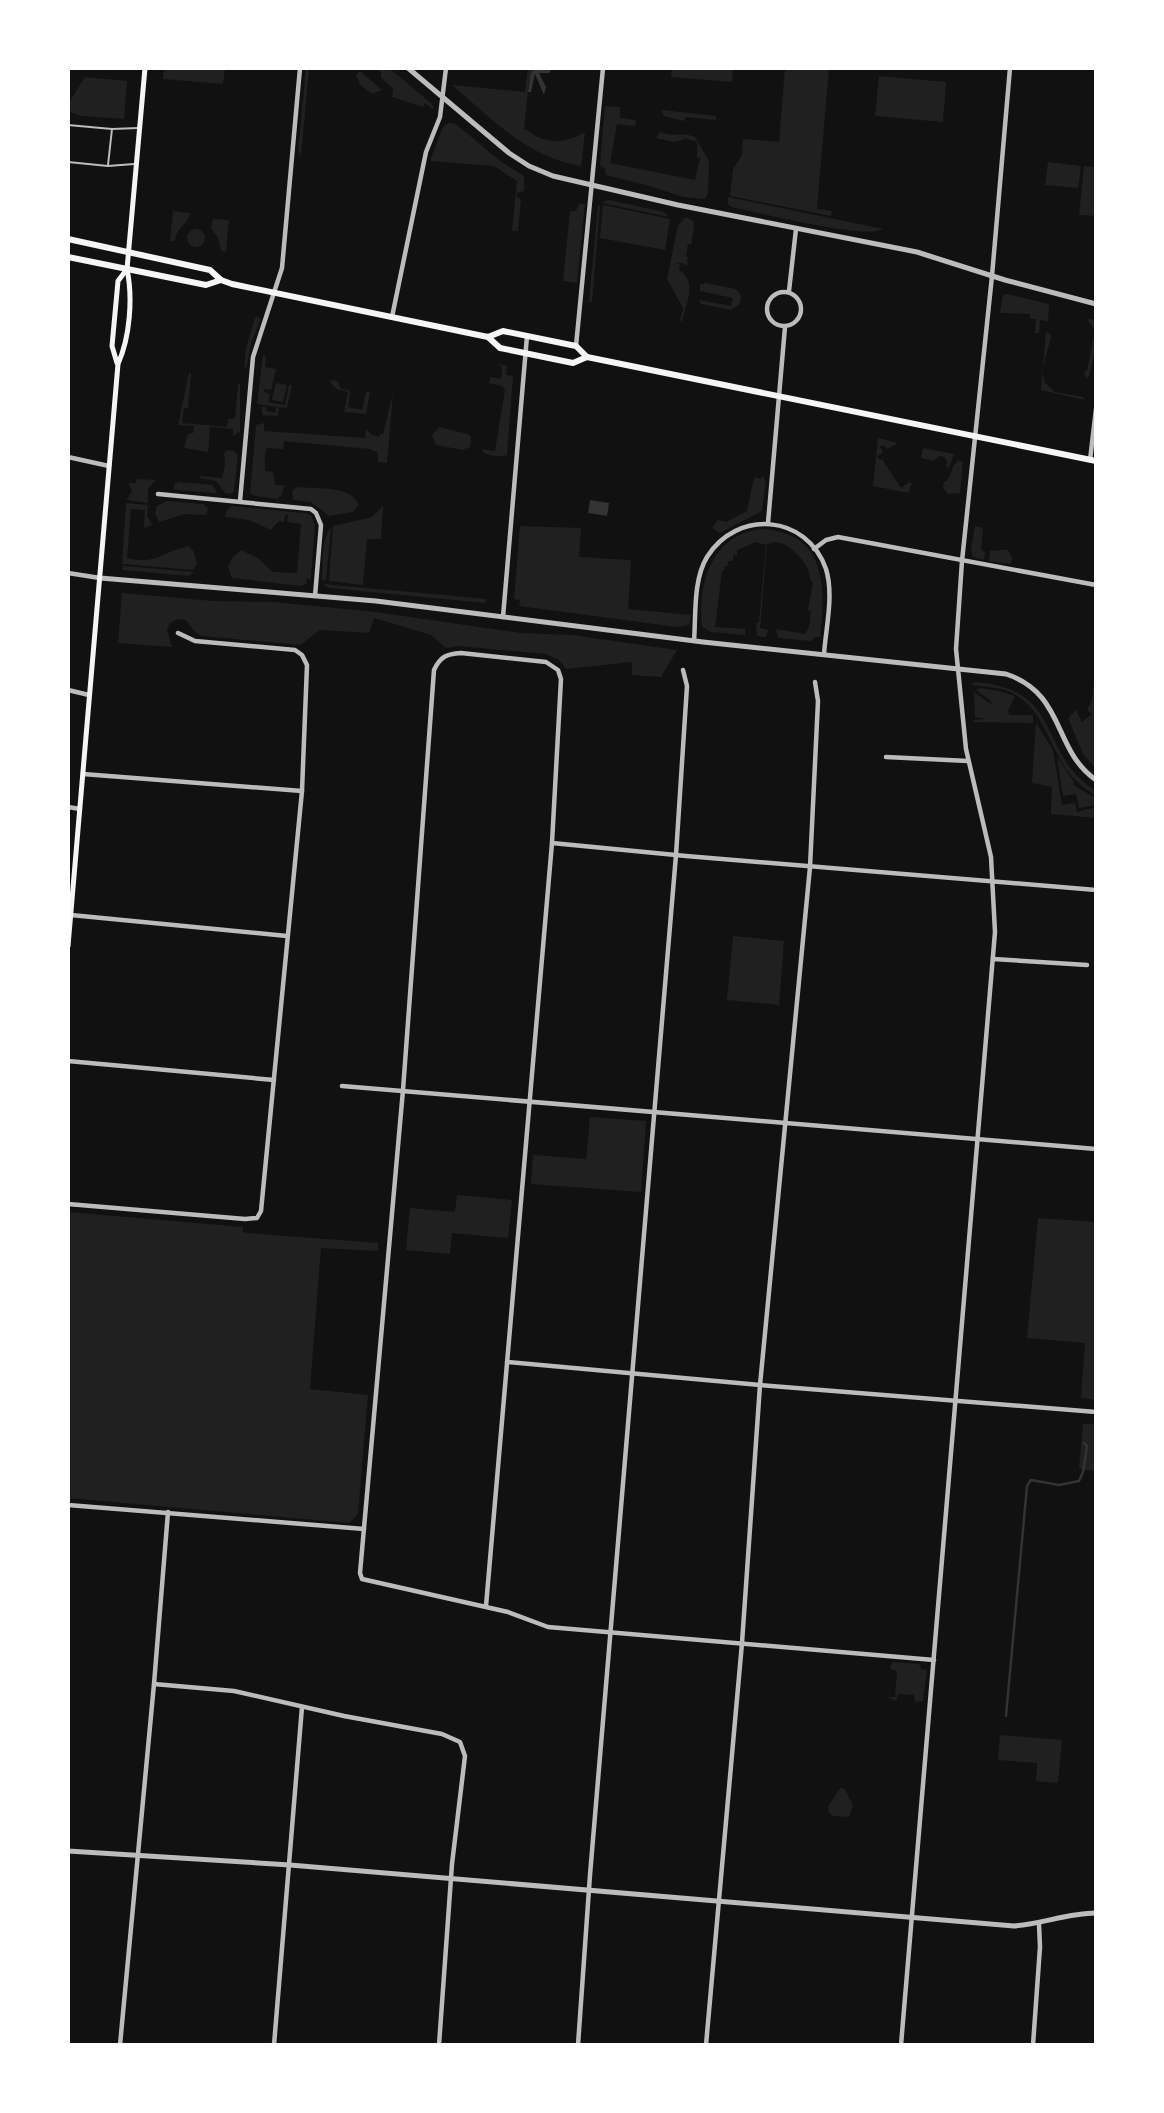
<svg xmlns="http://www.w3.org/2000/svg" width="1164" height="2113" viewBox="0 0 1164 2113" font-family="Jost,sans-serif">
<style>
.green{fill:#202020}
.water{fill:#333}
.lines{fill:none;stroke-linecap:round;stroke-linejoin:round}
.stream{stroke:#333;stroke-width:2.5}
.service{stroke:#bcbcbc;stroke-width:2}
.minor{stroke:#bcbcbc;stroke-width:4.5}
.tertiary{stroke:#bcbcbc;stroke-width:5}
.secondary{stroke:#f5f5f5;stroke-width:5}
.primary{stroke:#f5f5f5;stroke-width:6}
</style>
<rect width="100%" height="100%" fill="#111"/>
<g class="green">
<polygon points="164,68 225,69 223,84 163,79"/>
<polygon points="306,68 309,68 301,157 298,150"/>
<polygon points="375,68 389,68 432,104 434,110 425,103 423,107 392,97 393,88 381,78 381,72"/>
<path d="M528,68H534L529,80L524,130H527C546,145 565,144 585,132L581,166C528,158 491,118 452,85L525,92Z"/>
<polygon points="672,68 733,68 732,82 671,77"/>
<polygon points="785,68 829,68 817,209 832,211 831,216 730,196 733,169 742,155 743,139 779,142"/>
<polygon points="360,71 382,90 372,94 360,85 356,75"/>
<polygon points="879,76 946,82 943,122 875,116"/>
<polygon points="85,77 127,81 124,119 81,116 68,111 68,104"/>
<path d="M605,106L620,107V118L636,120L635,126L617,124L610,163L695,180L700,158L697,157V142L684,138L683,140L673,142L656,138L660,132C672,137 683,132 695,137L709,161L708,194L705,199L683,197L646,185L606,175L605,168L601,167L600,164Z"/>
<polygon points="661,110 716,116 716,120 686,117 684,121 664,116"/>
<polygon points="448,123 456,124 500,161 524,176 524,191 517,193 517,197 521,199 518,231 512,231 517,181 494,166 430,161 443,127"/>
<polygon points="1048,162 1081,166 1078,188 1045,185"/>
<polygon points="1084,166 1096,167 1096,216 1079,215"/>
<path d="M728,197L883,229C865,240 758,212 731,207L728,204Z"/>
<polygon points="609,200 664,212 669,217 603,203 604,201"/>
<polygon points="579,204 585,204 577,283 563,281 570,211 576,211"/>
<polygon points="603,205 670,219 665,250 600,238"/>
<polygon points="598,206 600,206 592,302 589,302"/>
<path d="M173,211L190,213C188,225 176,227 175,241H170Z"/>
<path d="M686,217L693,221L694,227L691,245L688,244L686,256L688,257L687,266L682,263H675L680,264L679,270C698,282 686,302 682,321H680L683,308L667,279L678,225Z"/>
<polygon points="213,219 229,220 226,252 221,251 218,238 211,228"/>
<circle cx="196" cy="238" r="9"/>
<polygon points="706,283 736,289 741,296 740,304 731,310 701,304 699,300 731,306 733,298 700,291 700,285"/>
<polygon points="1007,294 1049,304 1048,321 1040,320 1039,333 1035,333 1036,319 1030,319 1030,314 1000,313 1003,295"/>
<polygon points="255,317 261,318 251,344 247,366 244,369 246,349"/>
<polygon points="1088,319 1096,320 1096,346 1089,377 1086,378 1084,371 1087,371 1095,330 1088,321"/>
<polygon points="1046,332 1049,333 1051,337 1042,371 1045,383 1055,392 1083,397 1085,400 1041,390"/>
<polygon points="263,355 266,356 265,367 276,369 271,390 264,389 264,392 270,394 268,402 285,405 289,385 292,385 287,408 279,407 278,416 262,415 262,407 267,407 266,411 275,413 277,407 257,404"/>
<path d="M499,364L507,366L506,375L513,376L507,455C500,457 485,457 481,449L495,451L505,390L502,386L489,383L490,377L501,379L502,368Z"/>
<polygon points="189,373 191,373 188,408 184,408 182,423 227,427 228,419 235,419 238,384 240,383 240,432 233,436 233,429 210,427 208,452 184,448 188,434 193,433 194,426 178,425"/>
<polygon points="331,380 337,381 341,389 349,390 350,393 348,407 362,410 366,392 370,392 366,414 344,412 348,392 336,389 331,383"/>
<polygon points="276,383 287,385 283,402 272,400"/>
<path d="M393,393L387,463L378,462V453L370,449L284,441L283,449L267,448C264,456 265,463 265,471L273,472L275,485H284L282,495L277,499L256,496L250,493L256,425L264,423V431L365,438L366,431L368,430L370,434L379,437L380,434H383Z"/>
<polygon points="439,427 468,434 471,437 470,447 463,450 436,445 432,435"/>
<polygon points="878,438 898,443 888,449 882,445 880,447 883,452 877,456 880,460 882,459 901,488 909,482 913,484 910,486 909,493 873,486"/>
<polygon points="923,448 954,454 949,468 946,466 947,462 944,457 939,456 933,461 921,458"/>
<polygon points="227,450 234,451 238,455 234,492 230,494 225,493 216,481 200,478 199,476 222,478 225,465 224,453"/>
<polygon points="959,459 959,461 963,461 960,493 948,494 943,487 944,482 947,481 953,469 952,468"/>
<polygon points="762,476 766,481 762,511 720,533 712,528 718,520 726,522 747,511 754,477 761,479"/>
<polygon points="137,479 156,480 148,489 148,503 127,500 132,491 128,483 136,483"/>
<polygon points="179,482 213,485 216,491 216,493 174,490 174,484"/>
<path d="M296,487C313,489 356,485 358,506L353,512L329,516L311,502L293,500L292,491Z"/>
<polygon points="167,501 203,504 208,508 206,515 185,514 159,522 155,513 157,506"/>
<path d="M126,503L148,505L147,516L152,525L144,528L145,510L131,509L127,558C158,565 161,552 189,546L194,552L197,564L193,570L122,564Z"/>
<polygon points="232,506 304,513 311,515 315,525 311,577 310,580 306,578 307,584 300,586 232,578 228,567 233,557 241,550 259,559 273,572 297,573 301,524 287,522 288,515 285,515 284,522 279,521 271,530 249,520 225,517 227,510"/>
<polygon points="383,506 381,539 367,539 363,585 329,581 333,526 372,517"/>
<polygon points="520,526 581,528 579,557 631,560 628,609 691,615 689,625 677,627 519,606 520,600 514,599"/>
<polygon points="975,526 983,528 981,549 985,552 984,560 973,557 971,549"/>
<path d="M331,527L326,581L322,580C323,564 321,540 331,527Z"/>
<path d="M761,529C827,532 826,588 820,637H816L811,641L778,638L776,629L805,634C810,628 810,620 811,611L808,610L813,582L810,580C811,565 790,543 776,542C773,542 770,544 767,544L760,628L768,630L766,637L757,636L756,623L759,622L766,545L756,542L737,550V556L733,555V561H728V566H725L724,571H722L715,627L745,629V635L711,632L702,627C697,584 712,534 761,529Z"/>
<polygon points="1000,550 1008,550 1012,558 1011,564 989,561 990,551"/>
<polygon points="123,566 125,566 194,572 189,576 122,570"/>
<polygon points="323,584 487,599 485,603 329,588"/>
<polygon points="122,593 213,601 274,602 376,612 521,633 572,635 677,650 661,677 632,675 632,662 566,669 559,660 546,654 458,646 446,648 431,635 374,618 369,633 320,630 300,645 202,636 195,632 186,620 178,619 170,623 167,630 172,647 118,643"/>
<polygon points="1096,655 1094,755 1096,769 1083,754 1068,718 1076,710 1082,722 1092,714 1087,710 1092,699"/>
<path d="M976,682C1066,690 1036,754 1096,791V796C1085,789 1075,781 1067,770C1049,745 1042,706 1010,692C998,687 985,687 973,685L972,683Z"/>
<polygon points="980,688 999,691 1015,696 1008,711 1009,715 1033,715 1033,723 974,722 973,720 986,719 975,717 974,692 991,704 992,702 976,690"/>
<polygon points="1036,723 1053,750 1062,805 1075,803 1077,812 1096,807 1096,818 1051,814 1052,787 1032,783"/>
<polygon points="1057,757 1074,782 1073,785 1096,798 1096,805 1079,808 1076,794 1063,796"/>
<polygon points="733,936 784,941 779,1005 727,1000"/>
<polygon points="590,1117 646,1121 641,1192 531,1184 533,1155 586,1159"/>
<polygon points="457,1195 512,1200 508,1238 452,1233 450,1254 406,1250 410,1208 455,1212"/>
<polygon points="68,1212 243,1227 243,1232 248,1233 378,1243 378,1251 321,1248 310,1389 368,1395 358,1514 349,1523 68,1498"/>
<polygon points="1038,1218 1096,1222 1096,1400 1081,1398 1085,1343 1027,1338"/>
<polygon points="1083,1424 1096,1424 1096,1471 1079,1469"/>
<polygon points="892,1662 919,1664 921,1669 927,1670 923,1701 915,1702 914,1695 898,1694 896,1701 888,1697 895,1697 897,1671 890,1669"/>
<polygon points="1000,1735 1062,1740 1058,1783 1036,1781 1037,1763 998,1760"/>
<polygon points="840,1788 845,1789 853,1806 849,1817 832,1816 828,1811 829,1805"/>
</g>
<g class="water">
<polygon points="534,68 553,68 549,73 539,73 546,87 544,95 535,74 531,92 528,92 530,76"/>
<polygon points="590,500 609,503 607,516 588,513"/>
</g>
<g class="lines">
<polyline class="stream" points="1006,1716 1027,1486 1031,1480 1059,1485 1079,1481 1083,1472 1087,1446 1084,1443"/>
<g class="service">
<polyline points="68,125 112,129 138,128"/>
<polyline points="68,162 108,166 134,164"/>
<polyline points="108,165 112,129"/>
</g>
<g class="minor">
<polyline points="789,291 796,229"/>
<circle cx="784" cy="309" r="17"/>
<polyline points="392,317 426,152 440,117 446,68"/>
<polyline points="576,346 603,68"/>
<polyline points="68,457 109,466"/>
<polyline points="1090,460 1096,409"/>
<polyline points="158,494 311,509 316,513 321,525 315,596"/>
<polyline points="240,501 253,357 282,268 300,68"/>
<polyline points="768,523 785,327"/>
<polyline points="814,549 826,540 838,537 1096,585"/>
<polyline points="68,573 100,578"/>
<polyline points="503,617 527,336"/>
<path d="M694,641C696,615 693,580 707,557C737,509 807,514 826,569C834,595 826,627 824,654"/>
<polyline points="68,690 89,695"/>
<polyline points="886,757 968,761"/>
<polyline points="83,774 302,791"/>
<polyline points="68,807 80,809"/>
<polyline points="552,843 686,856 1096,890"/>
<polyline points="71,915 287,936"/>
<polyline points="993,959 1087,965"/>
<polyline points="68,1061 274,1080"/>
<polyline points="342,1086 1096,1149"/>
<polyline points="68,1204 245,1219 257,1218 261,1211 302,791 307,665 302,655 295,650 195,641 178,633"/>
<polyline points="507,1362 760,1385 1096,1412"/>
<polyline points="68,1505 364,1529"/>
<path d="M486,1606L552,843L561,679L558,670L546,662L461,653C446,654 440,657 434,670L403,1090L360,1573L362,1579L508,1612L548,1627L934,1660"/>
<polyline points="154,1684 234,1691 344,1716 442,1734 460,1742 465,1756 452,1864 439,2045"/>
<polyline points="120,2045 154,1684 168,1512"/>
<polyline points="274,2045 302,1707"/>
<polyline points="578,2045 590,1875 676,855 687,686 683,670"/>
<polyline points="706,2045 742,1643 760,1385 810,867 818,701 815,682"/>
<polyline points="901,2045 995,932 991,857 966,749 956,649 962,561 992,276 1010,68"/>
<polyline points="1033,2045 1040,1947 1039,1924"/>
</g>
<g class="tertiary">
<polyline points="408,68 509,153 529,166 553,176 678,205 917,252 1005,280 1096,304"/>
<path d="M100,578L376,601L703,642L1006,674C1066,694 1052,749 1096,780"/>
<path d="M68,1851L290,1865L1014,1926C1042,1924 1068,1913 1096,1913"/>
</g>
<g class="secondary">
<polyline points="117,363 112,346 118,281 127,269"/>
<path d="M68,946L118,364C130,337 133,298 127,269L145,68"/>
</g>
<g class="primary">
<polyline points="68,239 210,270 221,280 232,284 488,337 503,331 576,346 587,357"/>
<polyline points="68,257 206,285 221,280"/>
<polyline points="488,337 500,348 573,363 587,357 1096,461"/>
</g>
</g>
<rect width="1164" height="2113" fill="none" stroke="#ffffff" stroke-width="140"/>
</svg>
